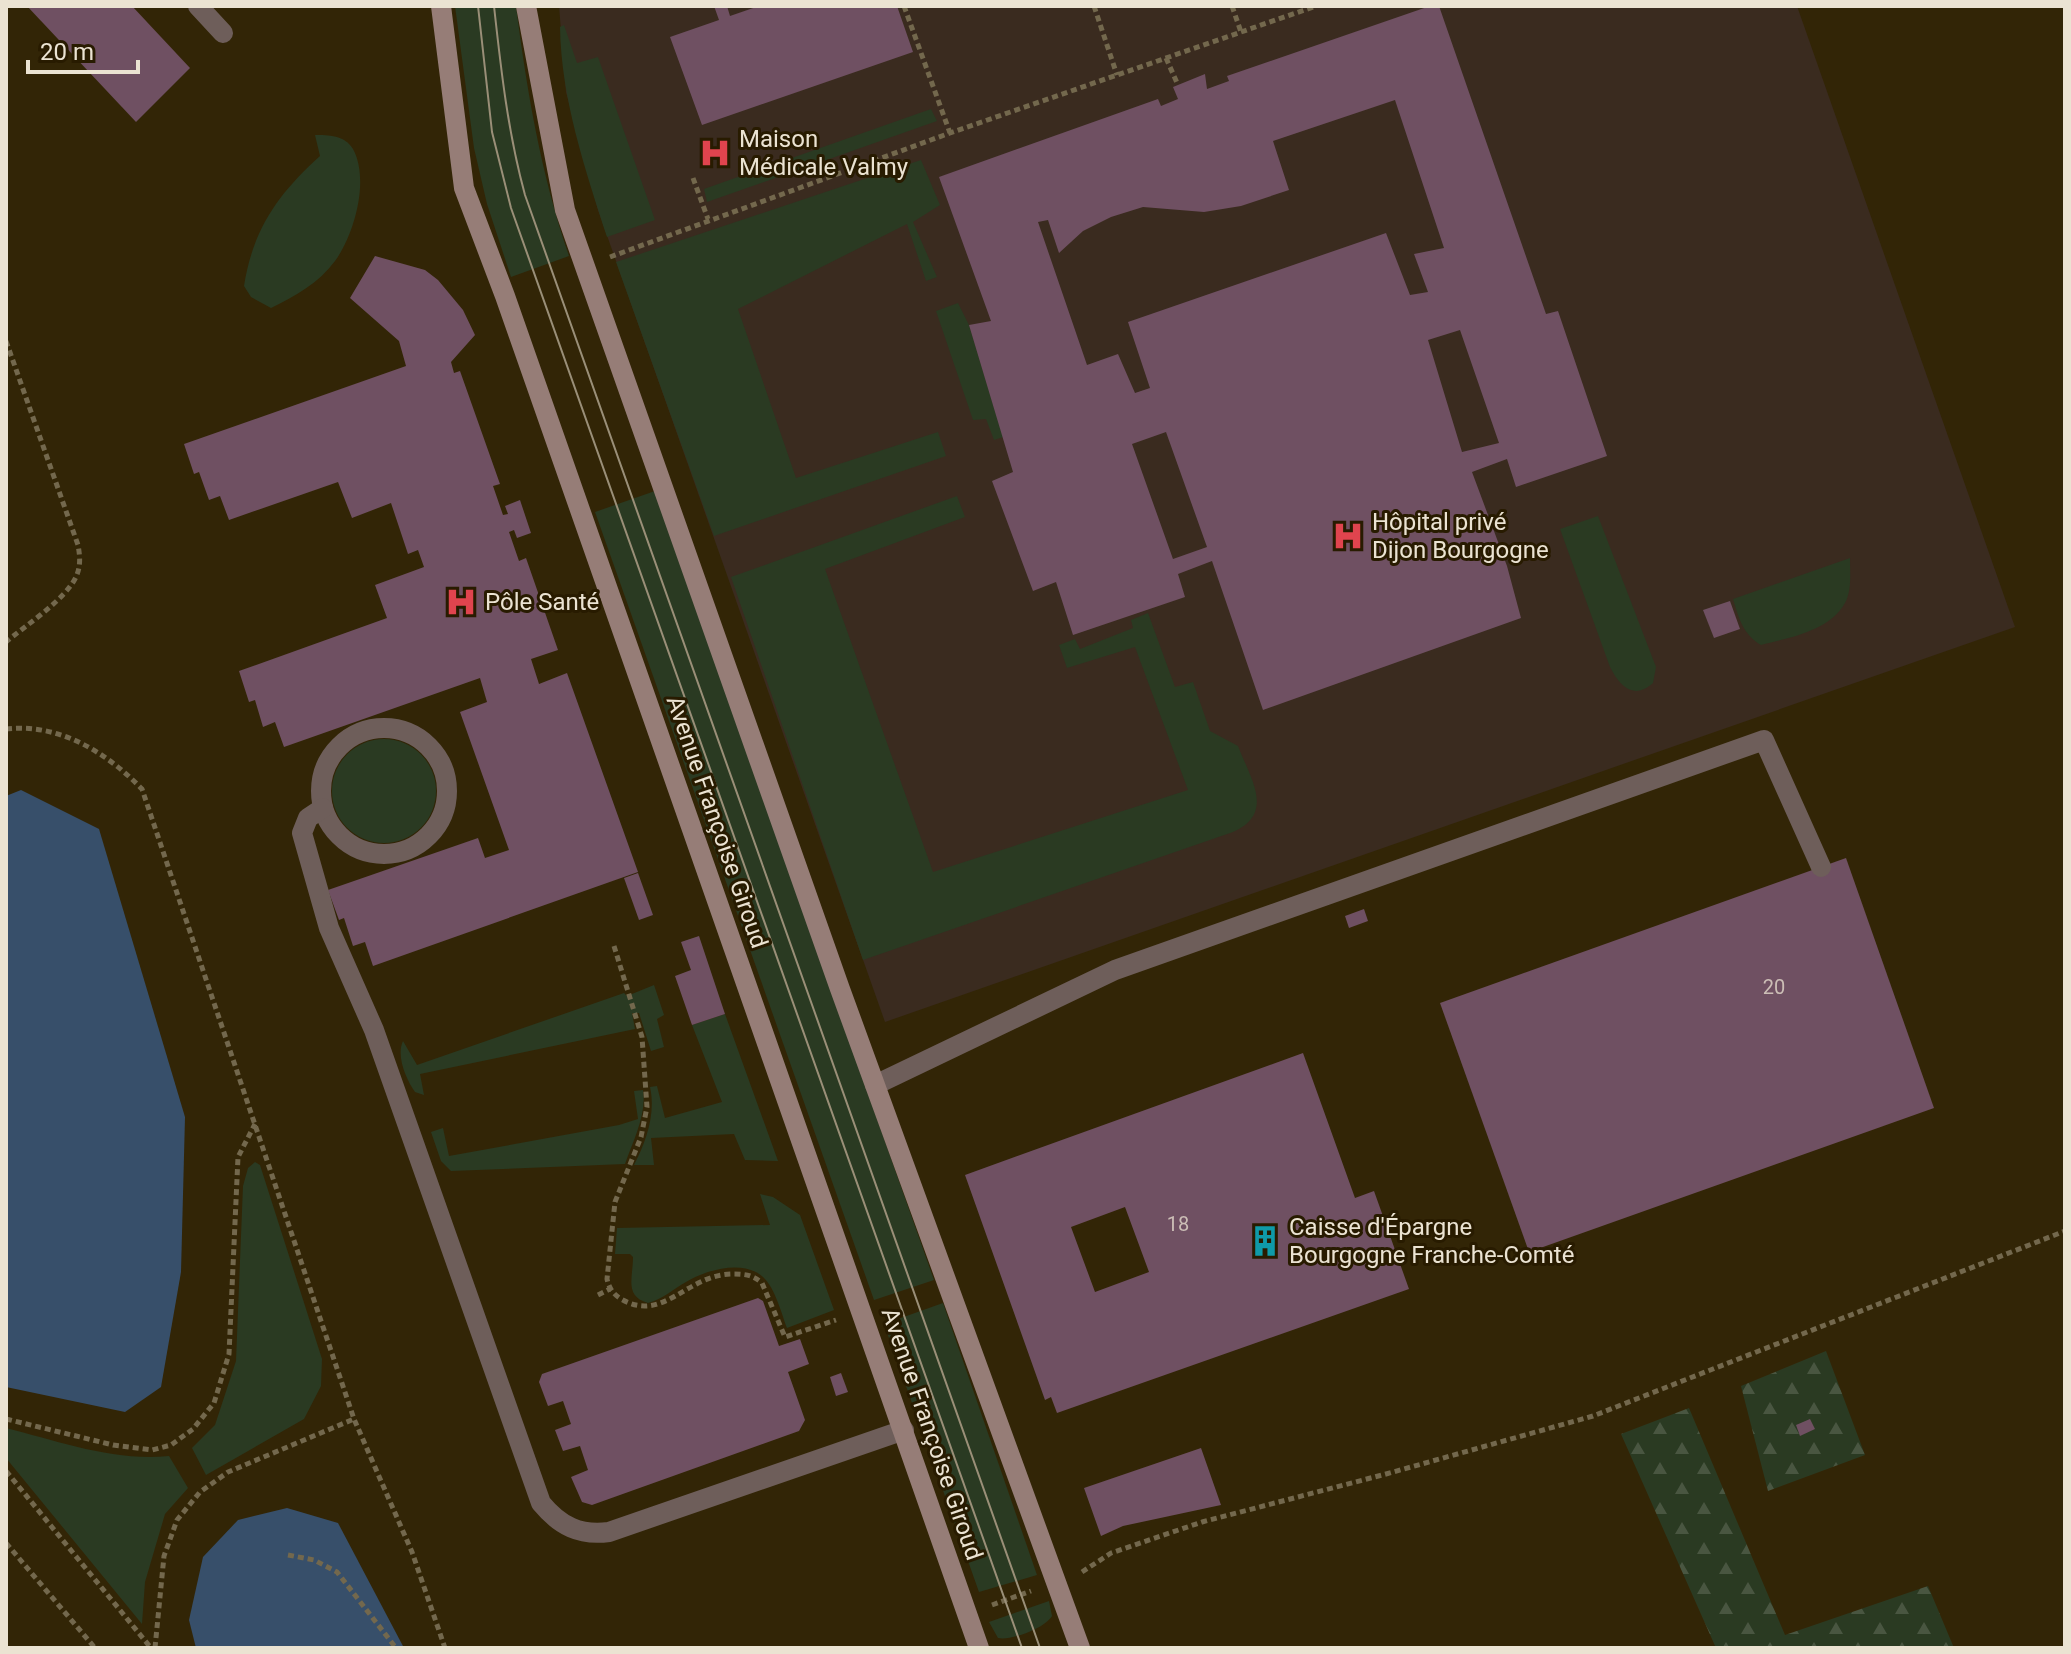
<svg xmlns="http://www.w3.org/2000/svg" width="2071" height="1654" viewBox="0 0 2071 1654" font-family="Roboto,sans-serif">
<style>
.medical{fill:#3a2b1f}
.green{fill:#2a3a22}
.forest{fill:url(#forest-firs)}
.water{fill:#374f6a}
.building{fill:#6f5062;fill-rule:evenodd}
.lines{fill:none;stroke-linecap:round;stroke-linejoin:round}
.path{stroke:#73684d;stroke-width:5;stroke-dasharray:6 4;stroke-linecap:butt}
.lane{stroke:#6e5e5a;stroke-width:20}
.secondary{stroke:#967d77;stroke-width:20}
.tram{stroke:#9a8f78;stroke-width:2}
.labels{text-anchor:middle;stroke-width:6;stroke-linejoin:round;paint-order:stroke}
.number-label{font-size:20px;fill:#ccbeb6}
.poi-label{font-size:24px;fill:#ebe3d2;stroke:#281b00;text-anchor:start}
.street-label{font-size:24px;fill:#ebe3d2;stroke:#281b00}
</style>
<defs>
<pattern id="forest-firs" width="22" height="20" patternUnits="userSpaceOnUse" patternTransform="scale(2)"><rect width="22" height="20" fill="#2a3a22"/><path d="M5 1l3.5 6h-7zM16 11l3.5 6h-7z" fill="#495641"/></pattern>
</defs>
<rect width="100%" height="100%" fill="#322506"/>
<polygon class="medical" points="559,6 1797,6 2015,627 885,1022 598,210 566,92"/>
<g class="green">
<path d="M455,6H516C527,92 541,174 569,256L511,277L487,204L474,148Z"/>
<path d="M564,25L577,63L598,57L655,220L607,237C585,169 561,98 560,27Z"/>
<polygon points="931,109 937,121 707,202 704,189"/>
<path d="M315,135C328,135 345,135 353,149C370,180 354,235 335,261C319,283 295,296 271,308L251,297L244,286C253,229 278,194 320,156Z"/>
<polygon points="921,160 940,205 913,222 937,277 926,281 907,224 738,309 796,478 938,432 946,456 714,536 616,262"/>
<polygon points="958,303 969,325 1003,437 994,440 986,419 973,420 936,311"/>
<polygon points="655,491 934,1280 874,1300 595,512"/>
<path d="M957,496L965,517L825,569L933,872L1188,790L1135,647L1067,668L1059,645L1075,639L1080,649L1133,628L1131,620L1148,613L1175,687L1193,682L1210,731L1238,746C1250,778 1276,813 1233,832L863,960L731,577Z"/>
<path d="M1598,516L1656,667L1653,683C1633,701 1619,685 1610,667L1560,529Z"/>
<path d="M1850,558C1850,572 1852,590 1845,603C1830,631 1788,638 1761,645C1743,634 1739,619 1733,599Z"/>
<circle cx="384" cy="791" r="52"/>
<path d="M654,985L664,1015L657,1019L664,1047L651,1051L639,1013H632L635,1029L420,1074L424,1095L415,1092C406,1079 396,1056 403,1041L417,1065L624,993L627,996Z"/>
<path d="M725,1014L778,1161L745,1160L734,1134L651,1138L654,1165H634C646,1142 656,1114 650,1087L657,1086L665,1118L722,1102L692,1025Z"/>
<path d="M643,1090C647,1114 633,1141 625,1164L451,1171L441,1161L431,1132L443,1128L449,1156L619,1125L638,1119L634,1091Z"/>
<polygon points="255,1162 260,1165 322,1359 321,1386 304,1419 206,1475 192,1448 215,1425 236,1361 243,1186 248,1168"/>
<path d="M760,1194L773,1197L800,1215L834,1310L787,1328C781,1312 775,1288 763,1277C743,1259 706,1270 686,1282C673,1289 663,1299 648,1303C624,1296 633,1278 633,1257L630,1254H615L617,1228L770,1225Z"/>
<polygon points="943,1303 1037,1575 979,1592 884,1324"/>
<path d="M6,1428C58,1441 115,1462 169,1456L188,1488L165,1514L145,1582L142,1624L6,1458Z"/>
<path d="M1049,1601L1052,1616C1045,1628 1011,1641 998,1638L989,1622Z"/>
</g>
<g class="forest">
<polygon points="1826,1351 1865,1455 1768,1491 1741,1386"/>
<polygon points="1689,1408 1785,1635 1928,1586 1954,1648 1716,1648 1621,1434"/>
</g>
<g class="water">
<polygon points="21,790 99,829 185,1117 181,1272 161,1387 125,1412 6,1387 6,796"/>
<polygon points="287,1508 338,1523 404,1648 196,1648 189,1620 203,1557 238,1520"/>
</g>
<g class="building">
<polygon points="27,6 132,6 190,68 136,122"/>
<polygon points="714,6 727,6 730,16 759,6 897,6 913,52 702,125 670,37 719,20"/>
<path d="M1430,6H1439L1546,314L1558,311L1607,456L1516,487L1507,459L1472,472L1507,566L1521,618L1263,710L1212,561L1178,574L1185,597L1073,635L1056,582L1033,591L992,481L1013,472L969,325L991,321L939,177L1158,99L1161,106L1178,99L1173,87L1205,74L1207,89L1229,81L1227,76ZM1395,100L1444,248L1414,254L1428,292L1410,295L1386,233L1128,322L1150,388L1135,393L1118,354L1087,365L1038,222L1048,220L1059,253L1083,231L1111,217L1143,207L1204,212L1241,206L1289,190L1273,141ZM1460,330L1499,443L1462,452L1428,340ZM1166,432L1207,547L1173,559L1132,444Z"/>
<polygon points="375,256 425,270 438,280 463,310 475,335 451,362 454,373 460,371 500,484 493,486 503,515 508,514 505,506 520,500 531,533 517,538 514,530 509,532 519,561 526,558 558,650 531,659 539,684 567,673 638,872 373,966 365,942 353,946 344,918 339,920 328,890 478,838 485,858 509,850 460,712 487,702 480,678 284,747 275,722 263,727 255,700 249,702 239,671 387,618 375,585 424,567 418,550 408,554 391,503 352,518 338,482 229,520 220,496 209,500 199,472 194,474 184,444 406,366 399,341 350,298"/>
<polygon points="1730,601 1740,629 1714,638 1703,610"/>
<polygon points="1846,858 1934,1108 1529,1252 1440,1003"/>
<polygon points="638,873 653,915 639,920 624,878"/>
<polygon points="1364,909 1368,921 1349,928 1345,916"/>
<polygon points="699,936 725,1014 692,1025 675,976 691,970 681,942"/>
<path d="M1303,1053L1355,1198L1374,1191L1409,1289L1057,1413L1051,1397L1045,1400L965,1175ZM1125,1207L1149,1272L1095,1292L1071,1227Z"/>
<polygon points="758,1298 763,1301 779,1346 800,1339 809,1364 788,1372 805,1420 799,1431 592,1505 582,1502 571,1477 588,1470 580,1446 563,1451 555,1430 571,1424 563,1401 548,1406 539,1382 542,1374"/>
<polygon points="841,1373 848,1392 836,1396 830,1377"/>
<polygon points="1810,1419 1815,1429 1800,1436 1796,1425"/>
<polygon points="1201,1448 1221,1505 1123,1526 1101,1536 1084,1488"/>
</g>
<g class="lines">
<g class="path">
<polyline points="904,6 950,133"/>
<polyline points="1094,6 1117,75"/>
<polyline points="1232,6 1241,32"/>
<polyline points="1166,58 1178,85"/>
<polyline points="693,178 708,219"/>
<polyline points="610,257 950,133 1316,6"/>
<path d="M6,341L78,545C80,556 81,566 76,577C65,600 26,625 6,642"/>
<path d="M6,729C59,723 106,752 142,789L354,1419L412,1552L445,1648"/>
<path d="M614,946L642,1037L647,1107L641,1137L615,1202L607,1279C609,1288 613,1294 621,1299C664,1324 686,1274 733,1274C745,1274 753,1275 762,1283L785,1337L836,1320"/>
<polyline points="598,1295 610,1289"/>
<polyline points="6,1419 113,1445 152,1450 171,1445 193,1429 214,1403 229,1354 238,1157 255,1124"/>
<polyline points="6,1471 151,1648"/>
<polyline points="6,1543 95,1648"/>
<polyline points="288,1555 314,1560 337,1572 396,1648"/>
<polyline points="1082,1572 1111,1553 1202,1522 1386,1474 1593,1416 2065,1231"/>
<polyline points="992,1605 1031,1591"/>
<polyline points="155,1648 164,1556 177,1520 200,1492 228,1472 354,1419"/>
</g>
<g class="lane">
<polyline points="198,6 223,33"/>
<circle cx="384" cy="791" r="63"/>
<path d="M323,808L308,818L302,833L329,928L374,1030L541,1503C560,1526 580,1536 609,1532L904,1430"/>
<polyline points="875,1085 1115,970 1764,740 1821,867"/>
</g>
<g class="secondary">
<polyline points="441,6 464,188 505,296 979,1648"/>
<polyline points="526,6 565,210 840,989 1080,1648"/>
</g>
<g class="tram">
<polyline points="478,6 492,132 511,208 1022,1648"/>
<path d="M494,6C501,70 508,133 525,195L1040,1648"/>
</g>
</g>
<defs>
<symbol id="hospital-bare" viewBox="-9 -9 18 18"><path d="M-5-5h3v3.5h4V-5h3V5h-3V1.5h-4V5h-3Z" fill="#e0444e" stroke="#281b00" stroke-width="2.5" paint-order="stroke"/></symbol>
<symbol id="building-bare" viewBox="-9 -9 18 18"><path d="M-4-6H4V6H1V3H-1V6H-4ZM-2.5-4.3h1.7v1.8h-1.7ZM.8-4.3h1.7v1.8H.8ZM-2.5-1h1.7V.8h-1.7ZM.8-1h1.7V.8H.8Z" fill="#0f9aa8" stroke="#281b00" stroke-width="2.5" paint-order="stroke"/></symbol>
</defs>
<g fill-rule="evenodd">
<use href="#hospital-bare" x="693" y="131" width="44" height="44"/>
<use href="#hospital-bare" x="1326" y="514" width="44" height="44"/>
<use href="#hospital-bare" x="439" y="580" width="44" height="44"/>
<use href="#building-bare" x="1243" y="1219" width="44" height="44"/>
</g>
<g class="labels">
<g class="number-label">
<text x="1774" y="994">20</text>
<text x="1178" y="1231">18</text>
</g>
<g class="poi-label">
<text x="739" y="147">Maison<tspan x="739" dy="28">Médicale Valmy</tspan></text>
<text x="1372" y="530">Hôpital privé<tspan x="1372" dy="28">Dijon Bourgogne</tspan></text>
<text x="485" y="610">Pôle Santé</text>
<text x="1289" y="1235">Caisse d'Épargne<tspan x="1289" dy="28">Bourgogne Franche-Comté</tspan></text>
</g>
<g class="street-label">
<text transform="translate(717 822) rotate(71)" y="8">Avenue Françoise Giroud</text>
<text transform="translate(932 1434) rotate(71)" y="8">Avenue Françoise Giroud</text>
</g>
</g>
<rect width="2071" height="1654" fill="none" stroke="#ebe3d2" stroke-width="16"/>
<path d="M28 60v12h110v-12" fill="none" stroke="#ebe3d2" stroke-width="4"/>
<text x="40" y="60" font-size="24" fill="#ebe3d2" stroke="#281b00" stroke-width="6" paint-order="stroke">20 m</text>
</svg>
